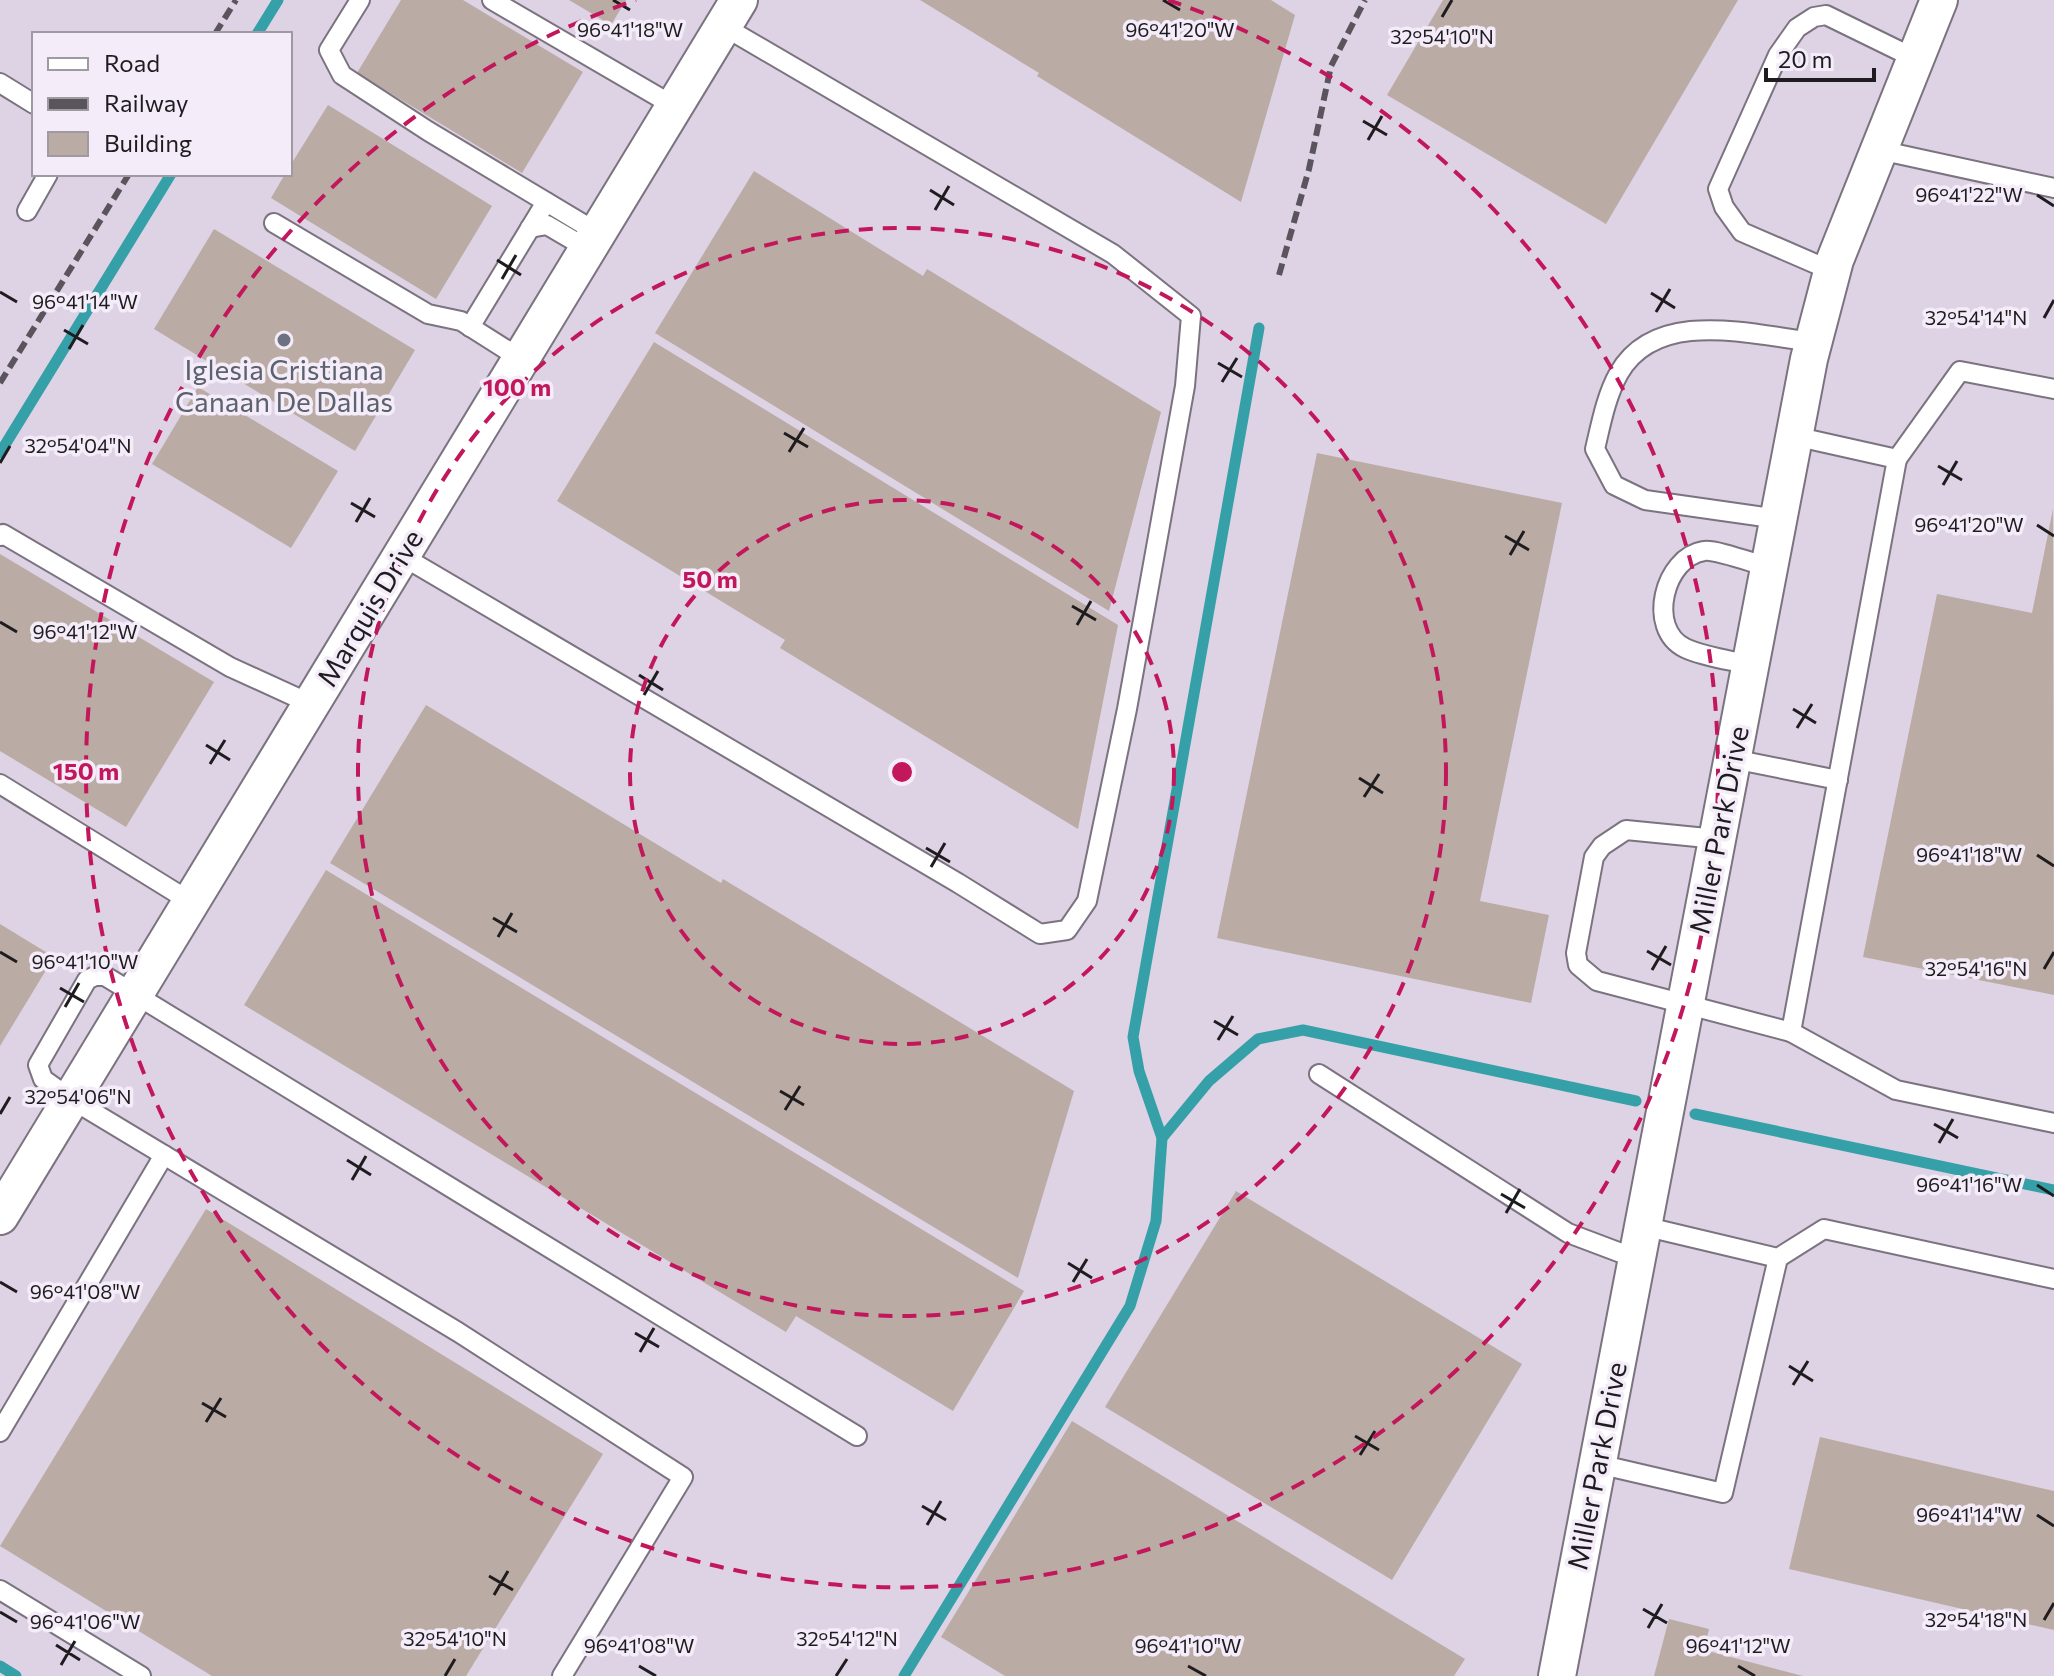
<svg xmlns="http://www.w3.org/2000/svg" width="2054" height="1676" viewBox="0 0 2054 1676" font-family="Commissioner,sans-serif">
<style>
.built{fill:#ded2e5;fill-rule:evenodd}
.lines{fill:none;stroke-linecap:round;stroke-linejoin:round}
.stream{stroke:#36a0a8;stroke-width:11}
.building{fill:#baaca4}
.service-casing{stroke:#7b737f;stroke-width:22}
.minor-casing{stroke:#7b737f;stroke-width:40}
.service{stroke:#fff;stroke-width:18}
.minor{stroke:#fff;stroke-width:36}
.rail{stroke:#5a555c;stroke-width:6;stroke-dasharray:12 6;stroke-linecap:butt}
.ticks{fill:none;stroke:#1f1c20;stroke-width:3}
.ring{fill:none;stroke:#c2185b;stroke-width:4;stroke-dasharray:14 10}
.worship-dot{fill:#6b7280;stroke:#f4ecf9;stroke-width:3}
.labels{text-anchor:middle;stroke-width:7;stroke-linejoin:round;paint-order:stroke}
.worship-label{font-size:28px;fill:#5b616d;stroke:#f4ecf9}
.street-label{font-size:28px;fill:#1f1c20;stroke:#f4ecf9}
.ticks-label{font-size:20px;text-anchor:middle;fill:#1f1c20;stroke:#f4ecf9;stroke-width:7;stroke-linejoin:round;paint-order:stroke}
.centre{fill:#c2185b;stroke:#f4ecf9;stroke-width:4}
.ring-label{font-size:24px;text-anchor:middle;font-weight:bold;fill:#c2185b;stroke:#f4ecf9;stroke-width:7;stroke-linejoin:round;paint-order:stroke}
</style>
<rect width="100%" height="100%" fill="#e7dfec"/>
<path class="built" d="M0,0H2054V1676H0ZM34,34H290V174H34Z"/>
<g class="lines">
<g class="stream">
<polyline points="257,34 278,0"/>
<polyline points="0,453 171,174"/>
<polyline points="1695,1114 2054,1190"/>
<polyline points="1162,1138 1139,1071 1133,1037 1259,328"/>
<polyline points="0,1666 16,1676"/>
<polyline points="904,1676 1130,1306 1156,1221 1162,1138 1209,1081 1258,1039 1303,1030 1636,1101"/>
</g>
</g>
<g class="building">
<polygon points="401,0 463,0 583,72 522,173 357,73"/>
<polygon points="569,0 626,0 611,25"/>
<polygon points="920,0 1271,0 1295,15 1241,202 1037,76 1039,73"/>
<polygon points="1443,0 1738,0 1606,224 1387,95"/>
<polygon points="328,105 492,206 436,299 271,198 285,174 290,174 290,166"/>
<polygon points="754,171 923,276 927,269 1161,412 1109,611 655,333"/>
<polygon points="214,229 415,350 355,451 154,329"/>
<polygon points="654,342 1118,625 1078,829 780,648 785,640 557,501"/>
<polygon points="198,387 338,471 291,548 152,464"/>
<polygon points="1317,453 1562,503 1480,901 1549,915 1531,1003 1217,938"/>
<polygon points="2053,509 2054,995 1863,957 1937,594 2032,613"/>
<polygon points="0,554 214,682 126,827 0,751"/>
<polygon points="426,705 721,883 723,879 1074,1091 1018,1278 330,863"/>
<polygon points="326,870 1024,1291 953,1411 796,1316 786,1332 244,1005"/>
<polygon points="0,924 54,957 0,1046"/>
<polygon points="1236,1191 1522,1364 1392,1580 1105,1407"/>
<polygon points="206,1209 603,1454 466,1676 212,1676 0,1546"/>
<polygon points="1072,1421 1465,1659 1454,1676 1005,1676 941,1637"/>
<polygon points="1820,1437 2054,1491 2054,1630 1789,1569"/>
<polygon points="1669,1619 1709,1629 1704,1650 1803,1676 1654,1676"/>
</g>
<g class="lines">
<defs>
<g id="service">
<polyline points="360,0 329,50 342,75 428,131 598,233"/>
<polyline points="492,0 674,106"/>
<polyline points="0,83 34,104"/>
<polyline points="1879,150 2054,188"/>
<polyline points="27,211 48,174"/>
<polyline points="274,223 428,314 461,321 521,359"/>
<polyline points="530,228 547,225 588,249"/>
<polyline points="1832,271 1742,232 1724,207 1718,189 1778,55 1797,28 1814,17 1826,15 1916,59"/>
<polyline points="470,327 546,202"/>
<polyline points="1897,459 1960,371 2054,389"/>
<path d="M1779,519L1645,500L1614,485L1595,449C1601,424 1606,396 1619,373C1657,307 1752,335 1814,342"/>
<polyline points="0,536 3,534 230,667 311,704"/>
<polyline points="402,556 958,883 1040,934 1067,930 1087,901 1127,709 1185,386 1191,316 1113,254 723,26"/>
<path d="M1751,665C1730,660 1704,657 1685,648C1646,629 1664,557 1704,551C1715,549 1756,564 1769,567"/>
<polyline points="1733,759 1838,780"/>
<polyline points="0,784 191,902"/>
<polyline points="1717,839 1626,830 1602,846 1594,857 1576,953 1578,965 1597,981 1791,1032 1897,459 1794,436"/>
<polyline points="1791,1032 1896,1090 2054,1123"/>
<polyline points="1319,1074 1568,1233 1637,1259"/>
<polyline points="1643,1226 1778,1258 1824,1229 2054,1279"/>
<polyline points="0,1432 164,1155"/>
<polyline points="1598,1464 1723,1493 1778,1258"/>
<polyline points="0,1590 141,1676"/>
<polyline points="562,1676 683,1477 458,1332 71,1099 43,1079 38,1065 87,980 95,976 105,976 857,1436"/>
</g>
<g id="minor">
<polyline points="0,1216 739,0"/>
<polyline points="1557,1676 1809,359 1835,260 1939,0"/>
</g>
</defs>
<use href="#service" class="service-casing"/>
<use href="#minor" class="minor-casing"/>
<use href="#service" class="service"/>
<use href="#minor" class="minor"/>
<g class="rail">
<polyline points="215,34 236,0"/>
<polyline points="1279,275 1309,169 1331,66 1365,0"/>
<polyline points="0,383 129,174"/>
</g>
</g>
<path class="ticks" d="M613,0L630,10M1163,0L1180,10M1442,17L1452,0M1363,121L1387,135M1368,140L1382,116M930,190L954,205M2037,195L2054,206M935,210L949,186M497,260L521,275M502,279L516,255M0,292L17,302M1651,293L1675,308M1656,312L1670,289M2044,318L2054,300M64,330L88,344M69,349L83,325M1218,363L1242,377M1222,382L1237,358M784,433L808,447M789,452L804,428M0,463L10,446M1938,466L1962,480M1943,485L1957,461M351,503L375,517M356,522L370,498M2037,525L2054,536M1505,536L1529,550M1510,555L1524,531M1072,606L1096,620M0,622L17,632M1077,625L1091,601M639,675L663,690M644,695L658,671M1793,709L1816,723M1797,728L1812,704M206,745L230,760M210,764L225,740M1359,778L1383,793M1364,797L1379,774M926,848L950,862M2037,855L2054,866M931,867L945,843M493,918L517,932M498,937L512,913M1647,951L1671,965M0,952L17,962M2044,969L2054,952M1652,970L1666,946M60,988L84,1002M65,1007L79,983M1214,1021L1238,1035M1218,1040L1233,1016M780,1091L804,1105M785,1110L800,1086M0,1114L10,1097M1934,1124L1958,1138M1939,1143L1953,1119M347,1160L371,1175M352,1180L366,1156M2037,1185L2054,1196M1501,1194L1525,1208M1506,1213L1520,1189M1068,1263L1092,1278M0,1282L17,1292M1073,1282L1087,1259M635,1333L659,1347M640,1352L654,1328M1789,1366L1813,1381M1793,1385L1808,1361M202,1403L226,1417M206,1422L221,1398M1355,1436L1379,1450M1360,1455L1375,1431M922,1506L946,1520M2037,1515L2054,1526M927,1525L941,1501M489,1576L513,1590M494,1595L508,1571M1643,1609L1667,1623M0,1612L17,1622M2044,1620L2054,1603M1648,1628L1662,1604M56,1645L80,1660M61,1665L75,1641M639,1666L656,1676M1188,1666L1206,1676M1738,1666L1755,1676M445,1676L455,1659M836,1676L847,1659"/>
<g class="ring">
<circle cx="902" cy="772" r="272"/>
<circle cx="902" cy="772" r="544"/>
<path d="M1168 0A816 816 0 1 1 636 0"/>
</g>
<circle class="worship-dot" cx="284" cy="340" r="8"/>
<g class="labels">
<g class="worship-label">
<text x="284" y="380">Iglesia Cristiana<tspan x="284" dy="32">Canaan De Dallas</tspan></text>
</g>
<g class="street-label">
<text transform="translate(370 608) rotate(-59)" y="10">Marquis Drive</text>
<text transform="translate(1719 830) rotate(-79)" y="10">Miller Park Drive</text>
<text transform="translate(1597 1466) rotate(-79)" y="10">Miller Park Drive</text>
</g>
</g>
<g class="ticks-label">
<text x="630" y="37">96°41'18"W</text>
<text x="1180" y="37">96°41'20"W</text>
<text x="1442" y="44">32°54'10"N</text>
<text x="1969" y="202">96°41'22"W</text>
<text x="85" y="309">96°41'14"W</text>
<text x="1976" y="325">32°54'14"N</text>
<text x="78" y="453">32°54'04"N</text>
<text x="1969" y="532">96°41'20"W</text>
<text x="85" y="639">96°41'12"W</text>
<text x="1969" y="862">96°41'18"W</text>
<text x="85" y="969">96°41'10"W</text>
<text x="1976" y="976">32°54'16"N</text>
<text x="78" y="1104">32°54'06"N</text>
<text x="1969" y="1192">96°41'16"W</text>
<text x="85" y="1299">96°41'08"W</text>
<text x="1969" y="1522">96°41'14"W</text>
<text x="1976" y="1627">32°54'18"N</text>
<text x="85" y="1629">96°41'06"W</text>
<text x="455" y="1646">32°54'10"N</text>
<text x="847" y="1646">32°54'12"N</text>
<text x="639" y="1653">96°41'08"W</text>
<text x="1188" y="1653">96°41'10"W</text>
<text x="1738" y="1653">96°41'12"W</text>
</g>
<circle cx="902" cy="772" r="12" class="centre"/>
<g class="ring-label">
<text x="517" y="396">100 m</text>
<text x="710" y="588">50 m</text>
<text x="86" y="780">150 m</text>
</g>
<rect x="32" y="32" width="260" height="144" fill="#f4ecf9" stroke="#9f99a2" stroke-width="2"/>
<rect x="48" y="58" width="40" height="12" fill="#ffffff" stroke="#9f99a2" stroke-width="2"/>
<text x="104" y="72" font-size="24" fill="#1f1c20">Road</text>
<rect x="48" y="98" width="40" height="12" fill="#5a555c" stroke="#9f99a2" stroke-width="2"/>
<text x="104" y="112" font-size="24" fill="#1f1c20">Railway</text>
<rect x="48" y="132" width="40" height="24" fill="#baaca4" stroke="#9f99a2" stroke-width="2"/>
<text x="104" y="152" font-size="24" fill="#1f1c20">Building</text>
<path d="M1766 68v12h108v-12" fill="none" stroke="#1f1c20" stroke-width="4"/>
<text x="1778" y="68" font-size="24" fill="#1f1c20" stroke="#f4ecf9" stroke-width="6" paint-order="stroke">20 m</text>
</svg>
